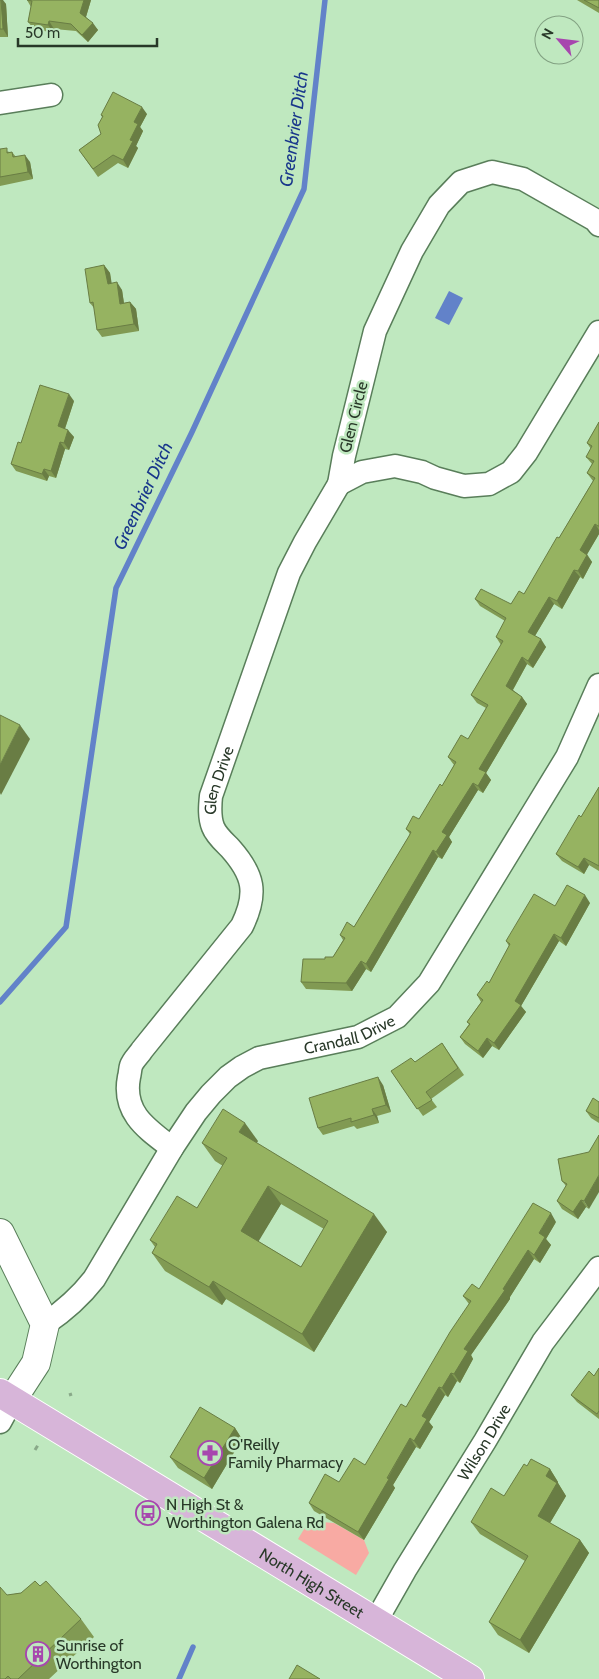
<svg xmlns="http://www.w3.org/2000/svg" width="599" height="1679" viewBox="0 0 599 1679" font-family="Cabin,sans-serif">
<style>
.green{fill:#f8aaa3}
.water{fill:#6282c9}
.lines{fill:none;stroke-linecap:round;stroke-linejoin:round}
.stream{stroke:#6282c9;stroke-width:5.5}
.minor-casing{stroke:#597e5a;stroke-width:25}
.tertiary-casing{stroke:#597e5a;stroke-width:30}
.primary-casing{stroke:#fff;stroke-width:30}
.path{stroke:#89a989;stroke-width:3;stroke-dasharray:5 2.5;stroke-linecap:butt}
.minor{stroke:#fff;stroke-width:22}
.tertiary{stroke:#fff;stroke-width:28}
.primary{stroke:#d7b5d9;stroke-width:28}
.wall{fill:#819a53;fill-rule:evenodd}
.shaded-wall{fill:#697d44}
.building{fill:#96b361;stroke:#697d44;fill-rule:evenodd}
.labels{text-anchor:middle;stroke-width:5;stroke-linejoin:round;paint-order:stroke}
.street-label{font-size:16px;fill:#283828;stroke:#bfe8bf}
.poi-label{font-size:16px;fill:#283828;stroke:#bfe8bf;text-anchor:start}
.water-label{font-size:18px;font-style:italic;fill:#19378b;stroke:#bfe8bf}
</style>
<rect width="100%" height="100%" fill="#bfe8bf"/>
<polygon class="green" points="309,1521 334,1523 364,1540 369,1553 356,1575 298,1539"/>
<polygon class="water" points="449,291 463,298 449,325 435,318"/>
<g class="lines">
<g class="stream">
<polyline points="0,1002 66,927 116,588 192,432 304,189 325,0"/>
<polyline points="179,1679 193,1647"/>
</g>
<defs>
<g id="minor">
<polyline points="0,103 51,95"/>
<polyline points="599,225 595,220 523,179 492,172 461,182 439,205 412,251 375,331 344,456 339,484 362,472 395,466 422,472 435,478 464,486 489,484 511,472 526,453 599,332"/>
<path id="s1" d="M172,1148C147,1129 122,1113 129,1077C130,1074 130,1069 131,1066C133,1060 139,1055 142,1050L242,926C258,893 254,875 230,848C224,842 216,835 213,827C209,817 210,806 211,796L289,573L305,542L339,484"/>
<path id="s2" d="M45,1324C64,1311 80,1297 94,1279L172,1148L196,1112L211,1094L228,1077L242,1067L259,1058L358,1037L397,1017L429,983L567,757L599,685"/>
<polyline points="0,1422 12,1400"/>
<path id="s3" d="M376,1621L405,1570L485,1441L543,1342L599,1268"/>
</g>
<polyline id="tertiary" points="0,1233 45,1324 36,1363 12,1400"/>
<g id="primary">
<path id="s4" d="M0,1393L470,1679"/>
</g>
</defs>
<use href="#minor" class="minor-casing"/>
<use href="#tertiary" class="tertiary-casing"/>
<use href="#primary" class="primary-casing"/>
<g class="path">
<polyline points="69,1395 72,1394"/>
<polyline points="35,1450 38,1445"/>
</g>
<use href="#minor" class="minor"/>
<use href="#tertiary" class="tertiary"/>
<use href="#primary" class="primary"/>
</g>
<g class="wall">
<polygon points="0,0 6,4 8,37 0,37"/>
<polygon points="27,0 91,0 86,17 98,30 88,42 76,31 54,29 54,33 34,29 28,22 31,7"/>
<polygon points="577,0 599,0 599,13"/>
<polygon points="147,114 140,127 143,131 136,146 138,148 128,168 118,163 98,177 79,150 101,134 102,117 101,115"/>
<polygon points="0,150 10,152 12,152 16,157 30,162 33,179 0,186"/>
<polygon points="104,265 110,273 111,283 122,290 124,303 130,302 136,309 139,331 102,337 97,330 94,308 90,303"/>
<polygon points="74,401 65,429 74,437 69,450 65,449 56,478 49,476 47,481 16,471 11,464 21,443"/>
<polygon points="599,422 599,534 587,554 592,562 583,579 580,577 562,609 554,604 535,636 546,647 533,668 527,664 513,690 522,697 527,704 486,773 491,780 483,793 478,790 449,837 452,842 442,859 438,857 371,972 366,969 352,991 306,989 301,982 325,959 333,957 343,940 340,935 354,927 409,836 410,834 406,829 419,819 442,786 454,765 448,757 468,739 486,708 477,703 471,695 501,645 496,637 505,621 480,606 475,599 511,604 524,594 559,538 593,481 587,473 592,464 586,457 591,449 587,443"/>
<polygon points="599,787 599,871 589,865 584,874 562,861 556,854 581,817"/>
<polygon points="590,903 566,946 559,941 521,1006 526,1012 499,1050 492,1046 483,1058 465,1044 460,1037 469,1024 467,1022 481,1002 477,995 489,983 509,946 506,941 555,906"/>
<polygon points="442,1043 464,1075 431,1099 437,1107 423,1116 391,1071 415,1062"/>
<polygon points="383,1085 391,1112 377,1116 379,1123 357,1129 354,1126 323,1135 318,1128"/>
<polygon points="599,1102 599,1123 591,1118 586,1111"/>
<path d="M258,1141L256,1143L387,1232L314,1352L226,1299L222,1305L165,1271L152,1253L155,1247L150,1240L197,1208L223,1166L215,1161L202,1143ZM281,1204L324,1229L301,1267L258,1241Z"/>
<polygon points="558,1159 589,1209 586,1207 578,1219 562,1209 557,1201 566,1186 562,1181"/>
<polygon points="556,1222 546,1239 551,1245 540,1263 534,1259 510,1297 510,1299 471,1355 473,1359 460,1383 457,1381 448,1397 445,1395 429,1422 433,1427 420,1449 416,1447 393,1485 395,1488 364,1540 314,1511 309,1503 365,1465 406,1407 469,1304 463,1296 479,1289"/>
<polygon points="599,1368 599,1419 577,1402 571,1395 594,1376"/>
<polygon points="235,1428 242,1439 212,1489 178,1468 170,1457"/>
<polygon points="527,1466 550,1469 558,1482 558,1483 566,1496 550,1523 580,1540 589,1553 529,1653 498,1635 489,1622 525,1561 480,1534 471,1522 504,1496"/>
<polygon points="40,1586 81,1619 94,1637 49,1679 0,1679 7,1595 21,1593"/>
</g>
<g class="shaded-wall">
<polygon points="1,0 3,0 6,4 8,37 3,29"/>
<polygon points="84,0 91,0 85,20 80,13"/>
<polygon points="49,21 54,29 54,33 48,25"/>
<polygon points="93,23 98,30 88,42 82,35"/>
<polygon points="142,107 147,114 140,127 143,131 136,146 138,148 128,168 123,160 130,140 134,122"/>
<polygon points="25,155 30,162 33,179 28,172"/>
<polygon points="104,265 110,273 113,291 108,284"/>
<polygon points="117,282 122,290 125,311 120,304"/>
<polygon points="130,302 136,309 139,331 134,324"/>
<polygon points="69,394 74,401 63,434 58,426"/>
<polygon points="68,430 74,437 69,450 64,443"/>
<polygon points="60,442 65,449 56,478 51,471"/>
<polygon points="44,469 49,476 47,481 42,474"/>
<polygon points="595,524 599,530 599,534 585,558 580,550"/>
<polygon points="587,555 592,562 583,579 578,571"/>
<polygon points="574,570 580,577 562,609 557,601"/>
<polygon points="549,597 554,604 533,639 528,632"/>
<polygon points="541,639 546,647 533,668 528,661"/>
<polygon points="522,657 527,664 511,693 506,686"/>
<polygon points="522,697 527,704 486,773 491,780 483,793 478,786 479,769"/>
<polygon points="20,725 30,739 1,795 0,793 0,765"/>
<polygon points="473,783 478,790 449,837 452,842 442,859 436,852 442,832"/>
<polygon points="433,850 438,857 371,972 366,964"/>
<polygon points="584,858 589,865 584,874 578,867"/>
<polygon points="585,895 590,903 566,946 561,938"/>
<polygon points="554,934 559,941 521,1006 526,1012 499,1050 494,1043 515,1001"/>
<polygon points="361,961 366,969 352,991 346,983"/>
<polygon points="487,1038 492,1046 483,1058 478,1051"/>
<polygon points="378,1077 383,1085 391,1112 386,1105"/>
<polygon points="372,1109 377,1116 379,1123 374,1115"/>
<polygon points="245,1123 258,1141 252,1150 239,1132"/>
<polygon points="599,1175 599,1192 589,1209 584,1201"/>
<polygon points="268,1186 281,1204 254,1249 241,1231"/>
<polygon points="581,1200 586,1207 578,1219 573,1212"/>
<polygon points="551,1213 556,1222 546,1239 551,1245 540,1263 534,1255 539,1233"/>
<polygon points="374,1214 387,1232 314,1352 302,1334"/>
<polygon points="528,1250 534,1259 510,1297 510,1299 471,1355 473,1359 460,1383 454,1374 464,1349 503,1289"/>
<polygon points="213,1281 226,1299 222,1305 209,1287"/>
<polygon points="451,1373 457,1381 448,1397 442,1388"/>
<polygon points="439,1387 445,1395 429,1422 433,1427 420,1449 414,1441 422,1416"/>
<polygon points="235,1428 242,1439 212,1489 204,1478"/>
<polygon points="410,1438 416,1447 393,1485 395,1488 364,1540 358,1532"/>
<polygon points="550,1469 558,1482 558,1483 566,1496 547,1528 538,1516 546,1476"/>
<polygon points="580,1540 589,1553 529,1653 520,1640"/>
</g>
<g class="building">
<polygon points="0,0 1,0 3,29 0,29"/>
<polygon points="27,0 84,0 80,13 93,23 82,35 71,24 49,21 48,25 28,22 32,1"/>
<polygon points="584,0 599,0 599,8"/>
<polygon points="113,92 142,107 134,122 138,124 130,140 133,141 123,160 113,155 93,169 79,150 101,134 98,125 103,116 101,115"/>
<polygon points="7,148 7,153 12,152 13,157 25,155 28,172 0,177 0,149"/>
<polygon points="104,265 108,284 117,282 120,304 130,302 134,324 97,330 93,302 90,303 85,269"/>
<polygon points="40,385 69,394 58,426 68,430 64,443 60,442 51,471 44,469 42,474 11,464 18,442 21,443"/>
<polygon points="599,422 599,526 598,526 595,524 580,550 587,555 578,571 574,570 557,601 549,597 528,632 541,639 528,661 522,657 506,686 522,697 479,769 486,772 478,786 473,783 442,832 447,835 436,852 433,850 366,964 361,961 346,983 301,982 303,959 325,959 325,957 333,957 345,938 340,935 347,922 354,927 409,836 411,832 406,829 413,816 419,819 440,784 442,786 456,762 448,757 461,735 468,739 488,705 471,695 503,641 496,637 506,618 475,599 481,589 511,604 519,591 524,594 557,537 559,538 595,478 587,473 594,461 586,457 592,446 587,443"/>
<polygon points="0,715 20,725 0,765"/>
<polygon points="599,787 599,866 584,858 578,867 556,854 579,815 581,817"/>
<polygon points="567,885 585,895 561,938 554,934 515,1001 521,1005 494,1043 487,1038 478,1051 460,1037 470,1024 467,1022 483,1000 477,995 487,981 489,983 510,944 506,941 534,894 555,906"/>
<polygon points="442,1043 458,1068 426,1092 432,1100 417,1109 391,1071 411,1058 415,1062"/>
<polygon points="378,1077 386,1105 372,1109 374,1115 351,1122 351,1118 318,1128 309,1098"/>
<polygon points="593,1098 599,1102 599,1118 586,1111"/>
<path d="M223,1109L245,1123L239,1132L374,1214L302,1334L213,1281L209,1287L152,1253L157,1244L150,1240L177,1196L197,1208L227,1158L202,1143ZM268,1186L328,1221L301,1267L241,1231Z"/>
<polygon points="599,1135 599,1175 584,1201 581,1200 573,1212 557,1201 567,1184 562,1181 558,1159 589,1152"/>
<polygon points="533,1203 551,1213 539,1233 545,1237 534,1255 528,1250 503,1289 505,1290 464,1349 468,1351 454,1374 451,1373 442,1388 439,1387 422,1416 427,1419 414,1441 410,1438 387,1478 389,1479 358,1532 309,1503 325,1474 339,1482 354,1458 365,1465 401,1404 406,1407 450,1332 471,1301 463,1296 472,1284 479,1289"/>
<polygon points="599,1368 599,1411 597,1414 571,1395 589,1371 594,1376"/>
<polygon points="200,1407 235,1428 204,1478 170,1457"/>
<polygon points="531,1459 550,1469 546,1476 557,1483 538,1516 580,1540 520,1640 489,1622 528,1556 471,1522 491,1488 504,1496 524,1464 527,1466"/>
<polygon points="35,1581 40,1586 46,1581 81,1619 18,1679 11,1679 8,1676 5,1679 0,1679 0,1587 7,1595 21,1593"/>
<polygon points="297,1665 320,1679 289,1679"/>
</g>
<defs>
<symbol id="pharmacy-ring" viewBox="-11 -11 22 22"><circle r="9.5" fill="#bfe8bf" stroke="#a746ae" stroke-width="1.5"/><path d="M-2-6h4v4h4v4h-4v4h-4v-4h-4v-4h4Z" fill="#a746ae"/></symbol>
<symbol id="bus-ring" viewBox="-11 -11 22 22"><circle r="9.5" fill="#bfe8bf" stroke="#a746ae" stroke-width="1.5"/><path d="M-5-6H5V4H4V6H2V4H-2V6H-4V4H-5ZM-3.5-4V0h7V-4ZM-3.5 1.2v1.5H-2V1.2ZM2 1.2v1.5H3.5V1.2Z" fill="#a746ae"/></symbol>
<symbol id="building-ring" viewBox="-11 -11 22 22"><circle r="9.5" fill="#bfe8bf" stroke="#a746ae" stroke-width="1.5"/><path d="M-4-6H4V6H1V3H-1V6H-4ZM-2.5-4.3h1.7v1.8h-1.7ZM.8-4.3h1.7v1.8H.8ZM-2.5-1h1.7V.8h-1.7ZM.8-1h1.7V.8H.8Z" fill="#a746ae"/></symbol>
</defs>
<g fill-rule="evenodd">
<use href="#pharmacy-ring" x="196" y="1439" width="28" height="28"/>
<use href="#bus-ring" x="134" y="1499" width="28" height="28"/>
<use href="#building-ring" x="24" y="1640" width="28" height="28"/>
</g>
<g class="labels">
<g class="street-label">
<text transform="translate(353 417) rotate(-76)" y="6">Glen Circle</text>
<text dy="6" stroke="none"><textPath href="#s1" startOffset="440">Glen Drive</textPath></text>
<text dy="6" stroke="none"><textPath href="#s2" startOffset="440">Crandall Drive</textPath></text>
<text dy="6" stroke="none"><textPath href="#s3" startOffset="209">Wilson Drive</textPath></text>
<text dy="6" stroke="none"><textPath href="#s4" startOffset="365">North High Street</textPath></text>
</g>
<g class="poi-label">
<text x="228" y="1450">O'Reilly<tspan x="228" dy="18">Family Pharmacy</tspan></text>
<text x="166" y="1510">N High St &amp;<tspan x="166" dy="18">Worthington Galena Rd</tspan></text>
<text x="56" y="1651">Sunrise of<tspan x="56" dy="18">Worthington</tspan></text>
</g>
<g class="water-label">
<text transform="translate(294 129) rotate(-82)" y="6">Greenbrier Ditch</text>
<text transform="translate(143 496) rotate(-65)" y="6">Greenbrier Ditch</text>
</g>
</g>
<g transform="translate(559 40) rotate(298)"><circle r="24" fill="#bfe8bf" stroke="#83a283"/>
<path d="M0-4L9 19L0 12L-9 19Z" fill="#a746ae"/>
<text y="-8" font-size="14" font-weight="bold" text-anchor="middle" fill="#283828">N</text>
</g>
<path d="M18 38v8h139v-8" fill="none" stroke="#283828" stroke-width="2.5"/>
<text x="25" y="38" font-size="15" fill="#283828" stroke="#bfe8bf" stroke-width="4" paint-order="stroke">50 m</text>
</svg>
